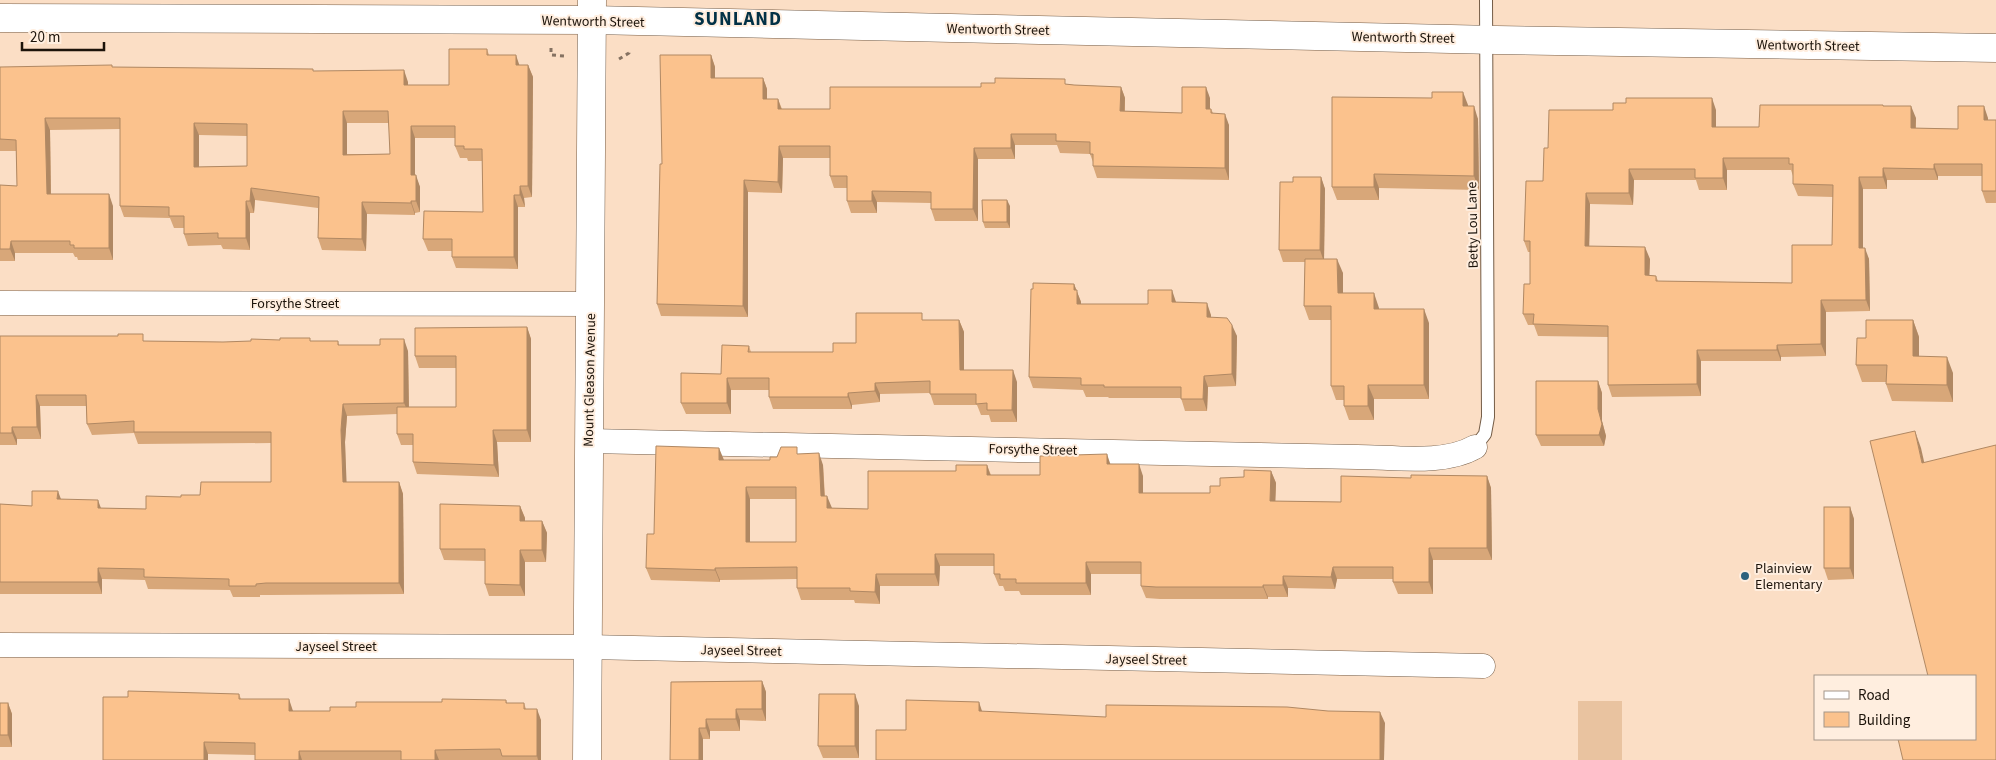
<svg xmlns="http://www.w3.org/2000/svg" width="1996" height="760" viewBox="0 0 1996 760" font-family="'Source Sans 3',sans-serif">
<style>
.green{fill:#e9c3a0}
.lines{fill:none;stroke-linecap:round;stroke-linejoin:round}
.service-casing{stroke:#755d47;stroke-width:14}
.minor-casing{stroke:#755d47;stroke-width:25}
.tertiary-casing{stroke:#755d47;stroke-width:29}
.path{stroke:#857262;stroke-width:3;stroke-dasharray:4 4;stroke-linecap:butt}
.service{stroke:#fff;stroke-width:12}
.minor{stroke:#fff;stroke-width:24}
.tertiary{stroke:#fff;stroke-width:28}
.wall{fill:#d8a779;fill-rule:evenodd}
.shaded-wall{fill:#b08863}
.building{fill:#fbc28d;stroke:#b08863;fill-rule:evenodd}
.poi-dot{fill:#2d627e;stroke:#ffeedf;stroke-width:2}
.labels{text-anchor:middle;stroke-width:4;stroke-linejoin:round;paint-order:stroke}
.street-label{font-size:14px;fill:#1c130a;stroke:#ffeedf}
.poi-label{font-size:14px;fill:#1c130a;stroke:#ffeedf;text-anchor:start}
.district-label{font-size:19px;font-weight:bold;letter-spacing:1px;fill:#023146;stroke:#ffeedf}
</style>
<rect width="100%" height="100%" fill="#fbdec5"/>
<rect class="green" x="1578" y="701" width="44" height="59"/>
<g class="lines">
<defs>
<polyline id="service" points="1475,447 1485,434 1488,417 1486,0"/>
<g id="minor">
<polyline points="0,303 590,304"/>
<path d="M589,441L1357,457C1393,457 1444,465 1475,447"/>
<polyline points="0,645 587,647 1483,666"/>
</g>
<g id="tertiary">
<polyline points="0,18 592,20 1496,40 1996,48"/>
<polyline points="587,760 592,0"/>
</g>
</defs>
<use href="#service" class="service-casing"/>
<use href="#minor" class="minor-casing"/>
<use href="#tertiary" class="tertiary-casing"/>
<g class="path">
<polyline points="551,48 551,55 565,56"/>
<polyline points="619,59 629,53 629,49"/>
</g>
<use href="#service" class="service"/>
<use href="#minor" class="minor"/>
<use href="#tertiary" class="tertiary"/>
</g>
<g class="wall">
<path d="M487,49L489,55L519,65H528L533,77L532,197L524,198L525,207H518V269L456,268L452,257V251H428L423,239L483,212L482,161H468L467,158H460L455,146V138H415V175L420,187V212L415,213V215L367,214L366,251L322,250L318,238V208L255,200L254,213H250V250L223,249L221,245L188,246L184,234V228H174L170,218L124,217L120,206V129L50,130L51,194L113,206V260H78L77,257H75L73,253H15V261H0V185L17,186L16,151H0V67H113L314,71L408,82V85H449ZM347,123H389L390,154H347ZM199,135L247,136V166L199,167Z"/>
<polygon points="711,55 715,67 715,78 763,78 767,89 767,99 778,99 782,109 830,109 981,87 1067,84 1074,85 1121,87 1125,98 1125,111 1182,113 1210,98 1210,109 1211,109 1213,113 1229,125 1229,180 1097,178 1093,166 1093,162 1090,154 1060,153 1057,145 1015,145 1015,159 978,159 978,221 935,221 931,209 931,203 877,202 877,213 851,213 847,201 847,188 834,188 830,176 830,158 783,158 782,193 748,192 748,317 661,316 657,304 662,164"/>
<polygon points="1468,106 1478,119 1479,190 1379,188 1379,200 1337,200 1332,187"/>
<path d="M1884,106L1916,118V128L1958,129L1988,118V120H1996V203H1986L1982,191V176H1938V180H1887V189H1863V248L1869,259L1870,311L1826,312V356L1781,357V361H1701V396L1612,397L1608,385V337L1538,336L1534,325H1528L1523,314L1530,284V252H1528L1524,241L1543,181L1548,148L1716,110V127H1759ZM1727,170H1791L1793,176V184L1798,196L1833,197L1832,245L1792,283L1658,281L1656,276L1649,275L1650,259L1589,246L1590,204L1633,205L1634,180H1696L1699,190H1727Z"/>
<polygon points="1321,177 1325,189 1324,259 1343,273 1343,293 1379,308 1379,309 1429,323 1429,399 1374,399 1374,420 1349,420 1344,406 1344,400 1336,400 1331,386 1331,320 1309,320 1304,306 1305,262 1283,262 1279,250"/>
<polygon points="1010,206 1010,228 985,228 983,222"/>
<polygon points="1074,284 1081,302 1081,304 1148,304 1176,302 1211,315 1211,317 1237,336 1236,386 1208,387 1207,411 1185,411 1181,398 1109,398 1108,397 1086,397 1083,390 1033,388 1029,377"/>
<polygon points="924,320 959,320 964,332 964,370 1017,382 1017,422 991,422 989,415 981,415 977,405 934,405 930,393 880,394 880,402 852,405 852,409 773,409 769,397 769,390 731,390 731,414 686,414 681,403 721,374 749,346 751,352 833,352"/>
<polygon points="1913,320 1919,337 1919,356 1953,373 1953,402 1892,401 1886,384 1886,382 1862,382 1856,365 1866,338"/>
<polygon points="527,327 531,339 531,442 497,442 499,477 417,474 413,462 413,445 401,445 397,434 397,414 347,416 345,442 346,482 399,482 403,494 404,594 270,595 260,595 260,597 233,597 230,590 148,589 145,580 102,579 102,594 0,594 0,504 32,506 61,499 101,508 146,509 181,497 200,495 271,482 271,443 138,444 134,433 92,435 87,424 86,406 40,406 41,439 17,439 17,445 0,445 0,336 145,341 223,342 338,341 339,345 408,351 409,407 456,407 456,368 419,368 415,356"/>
<polygon points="1598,381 1602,393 1602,421 1606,436 1604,446 1541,446 1536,435"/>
<path d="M799,454L823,465L825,496L831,508L868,509L956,471L987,465L991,475H1040L1111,464L1143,476V493H1210L1220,486L1244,477L1271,471L1276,483L1275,501L1341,502L1411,478L1487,476L1491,488L1492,560H1433V594H1398L1393,582V579H1337L1335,589L1288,588V597H1268V599H1160L1146,598L1141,586V574H1091V595H1021L1019,591H1005L1003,586H999L994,574V566H940L939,586H880V604L855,603L854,600H801L797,588V579L720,580V582L651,580L646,568L654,534L724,460H770L777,457ZM750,499H796V542H750Z"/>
<polygon points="520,506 525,518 525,521 542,521 547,533 546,562 525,562 525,596 489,596 485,584 485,561 444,560 440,549"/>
<polygon points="1850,507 1854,519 1854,579 1828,580 1824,568"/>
<polygon points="762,681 766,692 766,721 740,720 740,731 710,731 710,739 703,739 703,760 671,682"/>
<polygon points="239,694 241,699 293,711 330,711 356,707 442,702 506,700 507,703 524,703 526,709 541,720 541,760 255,760 255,755 208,754 128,697"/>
<polygon points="0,703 8,703 12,714 12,747 0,747"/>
<polygon points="859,706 859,758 823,758 818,746"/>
</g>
<g class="shaded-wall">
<polygon points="516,55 520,67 516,65"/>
<polygon points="711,55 715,67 715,90 711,78"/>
<polygon points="528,65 533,77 532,197 528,186"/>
<polygon points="404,70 408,82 408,97 404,85"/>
<polygon points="763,78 767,89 767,111 763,99"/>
<polygon points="1121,87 1125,98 1124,123 1120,111"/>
<polygon points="1206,87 1210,98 1210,120 1206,109"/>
<polygon points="1463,92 1468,105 1468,119 1463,106"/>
<polygon points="1712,98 1716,110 1716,139 1712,127"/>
<polygon points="778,99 782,111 778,109"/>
<polygon points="1474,106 1478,119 1479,190 1474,176"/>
<polygon points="1911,106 1916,118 1915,139 1911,128"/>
<polygon points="1984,106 1988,118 1988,132 1984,120"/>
<polygon points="343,111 347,123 347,166 343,155"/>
<polygon points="1225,114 1229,125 1229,180 1225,168"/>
<polygon points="45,118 50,130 51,206 47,194"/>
<polygon points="194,123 199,135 199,178 194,167"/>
<polygon points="411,126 415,138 415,187 411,175"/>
<polygon points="1011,134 1015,145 1015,159 1011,148"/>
<polygon points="779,146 783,158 782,193 778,182"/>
<polygon points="974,148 978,159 978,221 973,209"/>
<polygon points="1723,158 1727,170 1727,190 1723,178"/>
<polygon points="1934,164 1938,176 1938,180 1934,169"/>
<polygon points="1883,168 1887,180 1887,189 1883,177"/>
<polygon points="1629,169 1634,180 1633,205 1629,193"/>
<polygon points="1374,174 1379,188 1379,200 1374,187"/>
<polygon points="416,175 420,187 420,212 416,201"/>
<polygon points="1321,177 1325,189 1324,262 1320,250"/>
<polygon points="1859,177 1863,189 1863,259 1859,248"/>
<polygon points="744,180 748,192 748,317 743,306"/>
<polygon points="520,186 524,198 525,207 520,195"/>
<polygon points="251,188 255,200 254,213 250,201"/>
<polygon points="872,191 877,202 877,213 872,201"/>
<polygon points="1586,193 1590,204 1589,257 1585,246"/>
<polygon points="109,194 113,206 113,260 109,248"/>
<polygon points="514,195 518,207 518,269 514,257"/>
<polygon points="1007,200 1010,206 1010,228 1007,222"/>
<polygon points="246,201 250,213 250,250 246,238"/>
<polygon points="411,201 415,213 415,215 411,203"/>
<polygon points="362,202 367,214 366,251 362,239"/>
<polygon points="11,241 15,253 15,261 10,249"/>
<polygon points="1645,247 1650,259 1649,286 1645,275"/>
<polygon points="1865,248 1869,259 1870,311 1866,300"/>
<polygon points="1337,259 1343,273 1343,308 1338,293"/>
<polygon points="1074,284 1081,302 1081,315 1077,304 1074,290"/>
<polygon points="1172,290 1176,302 1172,302"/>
<polygon points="1374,293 1379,308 1379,323 1374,309"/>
<polygon points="1821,300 1826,312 1826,356 1821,344"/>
<polygon points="1207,303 1211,315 1211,329 1207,317"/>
<polygon points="1424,309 1429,323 1429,399 1424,385"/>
<polygon points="959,320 964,332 964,382 960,370"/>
<polygon points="1913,320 1919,337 1919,373 1913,356"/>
<polygon points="1232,325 1237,336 1236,386 1232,374"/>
<polygon points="527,327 531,339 531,442 527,430"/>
<polygon points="404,339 408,351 409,414 404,403"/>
<polygon points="1777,345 1781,357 1781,361 1777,350"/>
<polygon points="1697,350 1701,361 1701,396 1697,384"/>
<polygon points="1947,357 1953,373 1953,402 1947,385"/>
<polygon points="1013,370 1017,382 1017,422 1012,410"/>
<polygon points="1204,376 1208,387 1207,411 1203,399"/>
<polygon points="727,378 731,390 731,414 727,403"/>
<polygon points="1598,381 1602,393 1602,421 1606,436 1604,446 1599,435 1598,409"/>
<polygon points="875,383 880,394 880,402 875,391"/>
<polygon points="1368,385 1374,399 1374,420 1368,406"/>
<polygon points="848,393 852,405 852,409 848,397"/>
<polygon points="36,395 40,406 41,439 37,427"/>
<polygon points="343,404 347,416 345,442 347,493 343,482 341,430"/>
<polygon points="12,427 17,439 17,445 12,433"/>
<polygon points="493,430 497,442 499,477 494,465"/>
<polygon points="1915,431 1921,448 1928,479 1922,463"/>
<polygon points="719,448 724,460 719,460"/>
<polygon points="819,453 823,465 825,508 821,496"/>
<polygon points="1107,454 1111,466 1107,464"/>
<polygon points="1139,464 1143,476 1143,506 1139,493"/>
<polygon points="987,465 991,477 987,475"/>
<polygon points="1271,471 1276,483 1275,513 1270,501"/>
<polygon points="1487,476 1491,488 1492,560 1487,548"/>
<polygon points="399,482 403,494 404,594 399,583"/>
<polygon points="746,487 750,499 750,554 746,542"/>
<polygon points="58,491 62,502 57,499"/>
<polygon points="827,496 832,508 827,508"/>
<polygon points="98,500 102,511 98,508"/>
<polygon points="520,506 525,518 525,533 520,521"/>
<polygon points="1850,507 1854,519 1854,579 1850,568"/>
<polygon points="542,521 547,533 546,562 542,550"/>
<polygon points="1429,548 1433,560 1433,594 1429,582"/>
<polygon points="520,550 525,562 525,596 520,585"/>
<polygon points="935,554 940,566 939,586 935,574"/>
<polygon points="1086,562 1091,574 1091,595 1086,583"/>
<polygon points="1333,567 1337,579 1335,589 1331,577"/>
<polygon points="98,568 102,579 102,594 98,582"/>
<polygon points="715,568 720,580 720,582 715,570"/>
<polygon points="876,574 880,586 880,604 875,592"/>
<polygon points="1283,576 1288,588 1288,597 1283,585"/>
<polygon points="1263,585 1268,597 1268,599 1263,587"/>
<polygon points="762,681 766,692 766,721 762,709"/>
<polygon points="855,694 859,706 859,758 855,746"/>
<polygon points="289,699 293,711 289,711"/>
<polygon points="979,702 983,714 979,711"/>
<polygon points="8,703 12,714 12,747 8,735"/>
<polygon points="537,709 541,720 541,760 538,760 537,756"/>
<polygon points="736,709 740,720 740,731 736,719"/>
<polygon points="1380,712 1385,723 1384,760 1380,760"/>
<polygon points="706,719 710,731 710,739 706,728"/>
<polygon points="699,728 703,739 703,760 699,760"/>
<polygon points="204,742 208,754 208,760 204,760"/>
<polygon points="435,750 439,760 435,760"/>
<polygon points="299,751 302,760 299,760"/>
</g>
<g class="building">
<path d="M449,49H487V55H516V65H528V186H520V195H514V257H452V239H423L424,211L483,212L482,149H464V146H455V126H411V175H416V201H411V203L362,202V239L318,238L319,197L251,188L250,201H246V238H218V233L184,234V216H169V207L120,206V118H45L47,194H109V248H74V245H70V241H11L10,249H0V185L17,186L16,140L0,139V67L112,65V67L313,69V71L404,70V85H449ZM343,111H388L390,154L343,155ZM194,123L247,124V166L194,167Z"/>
<polygon points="660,55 711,55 711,78 763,78 763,99 778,99 778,109 830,109 830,87 981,87 981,83 995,83 995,78 1065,79 1065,84 1074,85 1121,87 1120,111 1182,113 1182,87 1206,87 1206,109 1211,109 1211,113 1225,114 1225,168 1093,166 1093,154 1090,154 1090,142 1056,141 1056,134 1011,134 1011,148 974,148 973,209 931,209 931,192 872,191 872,201 847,201 847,176 830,176 830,146 779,146 778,182 744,180 743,306 657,304 660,164 662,164"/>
<polygon points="1432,92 1463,92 1463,106 1474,106 1474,176 1374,174 1374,187 1332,187 1332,97 1432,98"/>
<path d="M1626,98H1712V127H1759L1760,105H1883V106H1911V128L1958,129V106H1984V120H1996V191H1982V164H1934V169L1883,168V177H1859V248H1865L1866,300H1821V344L1777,345V350H1697V384L1608,385V326L1533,324L1534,314H1523L1524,284H1530V241H1524L1526,181H1543L1544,148H1548L1549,110H1613V103H1626ZM1723,158H1789V164H1793V184L1833,185L1832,245H1792V283L1656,281V276L1645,275V247L1585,246L1586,193H1629V169H1695V178H1723Z"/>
<polygon points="1293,177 1321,177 1320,250 1279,250 1280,182 1293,182"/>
<polygon points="982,200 1007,200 1007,222 983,222"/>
<polygon points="1305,259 1337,259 1338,293 1374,293 1374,309 1424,309 1424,385 1368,385 1368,406 1344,406 1344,386 1331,386 1331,306 1304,306"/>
<polygon points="1033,283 1074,284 1074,290 1077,290 1077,304 1148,304 1148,290 1172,290 1172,302 1207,303 1207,317 1227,318 1232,325 1232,374 1204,376 1203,399 1181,399 1181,387 1104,387 1104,385 1081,385 1081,378 1029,377 1031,289 1033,289"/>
<polygon points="856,313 922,313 922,320 959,320 960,370 1013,370 1012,410 987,410 987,403 976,404 976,394 930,394 930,381 875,383 875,391 848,393 848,397 769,397 769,378 727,378 727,403 681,403 681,373 721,374 722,345 749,346 748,352 833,352 833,343 856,343"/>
<polygon points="1866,320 1913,320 1913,356 1947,357 1947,385 1886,384 1887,365 1856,365 1857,338 1866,338"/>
<polygon points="527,327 527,430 493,430 494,465 413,462 413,434 397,434 397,407 456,407 456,356 415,356 415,328"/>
<polygon points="118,334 143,334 143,341 223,342 251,341 251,339 280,340 280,338 310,338 310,341 338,341 338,345 380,345 380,339 404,339 404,403 343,404 341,430 343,482 399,482 399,583 266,583 256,584 256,586 229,586 229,579 144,577 144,569 98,568 98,582 0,582 0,504 32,506 32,491 58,491 57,499 98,500 98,508 146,509 146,496 181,497 181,495 200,495 201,482 271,482 271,432 134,432 134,421 87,424 86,395 36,395 37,427 12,427 12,433 0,433 0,336 118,336"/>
<polygon points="1536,381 1598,381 1598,409 1602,424 1599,435 1536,435"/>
<polygon points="1915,431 1922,463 1996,445 1996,760 1903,760 1898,739 1975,739 1975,676 1928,676 1870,441"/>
<path d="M656,446L719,448V460H770V457H777L781,447H797V454L819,453L821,496H827V508L868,509V471H956V465H987V475H1040V456L1107,454V464H1139V493H1210V486H1220V478L1244,477V470L1271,471L1270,501L1341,502V476L1411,478V475L1487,476V548H1429V582H1393V567H1333L1331,577L1283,576V585H1263V587H1156L1141,586V562H1086V583H1016V579H1000V574H994V554H935V574H876L875,592L850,591V588H797V567L715,568V570L646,568L647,534H654ZM746,487H796V542H746Z"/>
<polygon points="440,504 520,506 520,521 542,521 542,550 520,550 520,585 485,584 485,549 440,549"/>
<rect x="1824" y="507" width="26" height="61"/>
<polygon points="762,681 762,709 736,709 736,719 706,719 706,728 699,728 699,760 670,760 671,682"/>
<polygon points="128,691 239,694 239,699 289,699 289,711 330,711 330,707 356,707 356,702 442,702 442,699 506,700 506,703 524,703 524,709 537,709 537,756 502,756 500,749 435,750 435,760 401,760 401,751 299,751 299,760 255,760 255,743 204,742 204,760 103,760 103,697 128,697"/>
<polygon points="819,694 855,694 855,746 818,746"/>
<polygon points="906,700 979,702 979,711 1106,717 1106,705 1287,707 1328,711 1380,712 1380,760 876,760 876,730 906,730"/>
<rect x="0" y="703" width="8" height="32"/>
</g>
<circle class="poi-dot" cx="1745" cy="576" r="5"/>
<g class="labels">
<g class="street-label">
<text transform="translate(593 21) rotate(1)" y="5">Wentworth Street</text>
<text transform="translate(998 29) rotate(1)" y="5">Wentworth Street</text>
<text transform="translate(1403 37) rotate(1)" y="5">Wentworth Street</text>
<text transform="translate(1808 45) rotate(1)" y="5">Wentworth Street</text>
<text transform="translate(1472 225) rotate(-91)" y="5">Betty Lou Lane</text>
<text x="295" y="308">Forsythe Street</text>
<text transform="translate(589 380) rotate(-89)" y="5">Mount Gleason Avenue</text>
<text transform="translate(1033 449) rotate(1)" y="5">Forsythe Street</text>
<text x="336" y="651">Jayseel Street</text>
<text transform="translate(741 650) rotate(1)" y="5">Jayseel Street</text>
<text transform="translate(1146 659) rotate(1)" y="5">Jayseel Street</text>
</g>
<g class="poi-label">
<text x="1755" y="573">Plainview<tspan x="1755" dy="16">Elementary</tspan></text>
</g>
<g class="district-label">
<text x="738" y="25">SUNLAND</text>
</g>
</g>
<rect x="1814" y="675" width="162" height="65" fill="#ffeedf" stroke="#a4968a"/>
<rect x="1824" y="691" width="25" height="8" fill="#ffffff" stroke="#a4968a"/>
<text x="1858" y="700" font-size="15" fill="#1c130a">Road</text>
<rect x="1824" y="712" width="25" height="15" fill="#fbc28d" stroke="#a4968a"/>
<text x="1858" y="725" font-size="15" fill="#1c130a">Building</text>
<path d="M22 42v8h82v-8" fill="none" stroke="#1c130a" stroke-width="2.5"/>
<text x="30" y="42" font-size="15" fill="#1c130a" stroke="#ffeedf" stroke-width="4" paint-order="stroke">20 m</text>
</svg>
